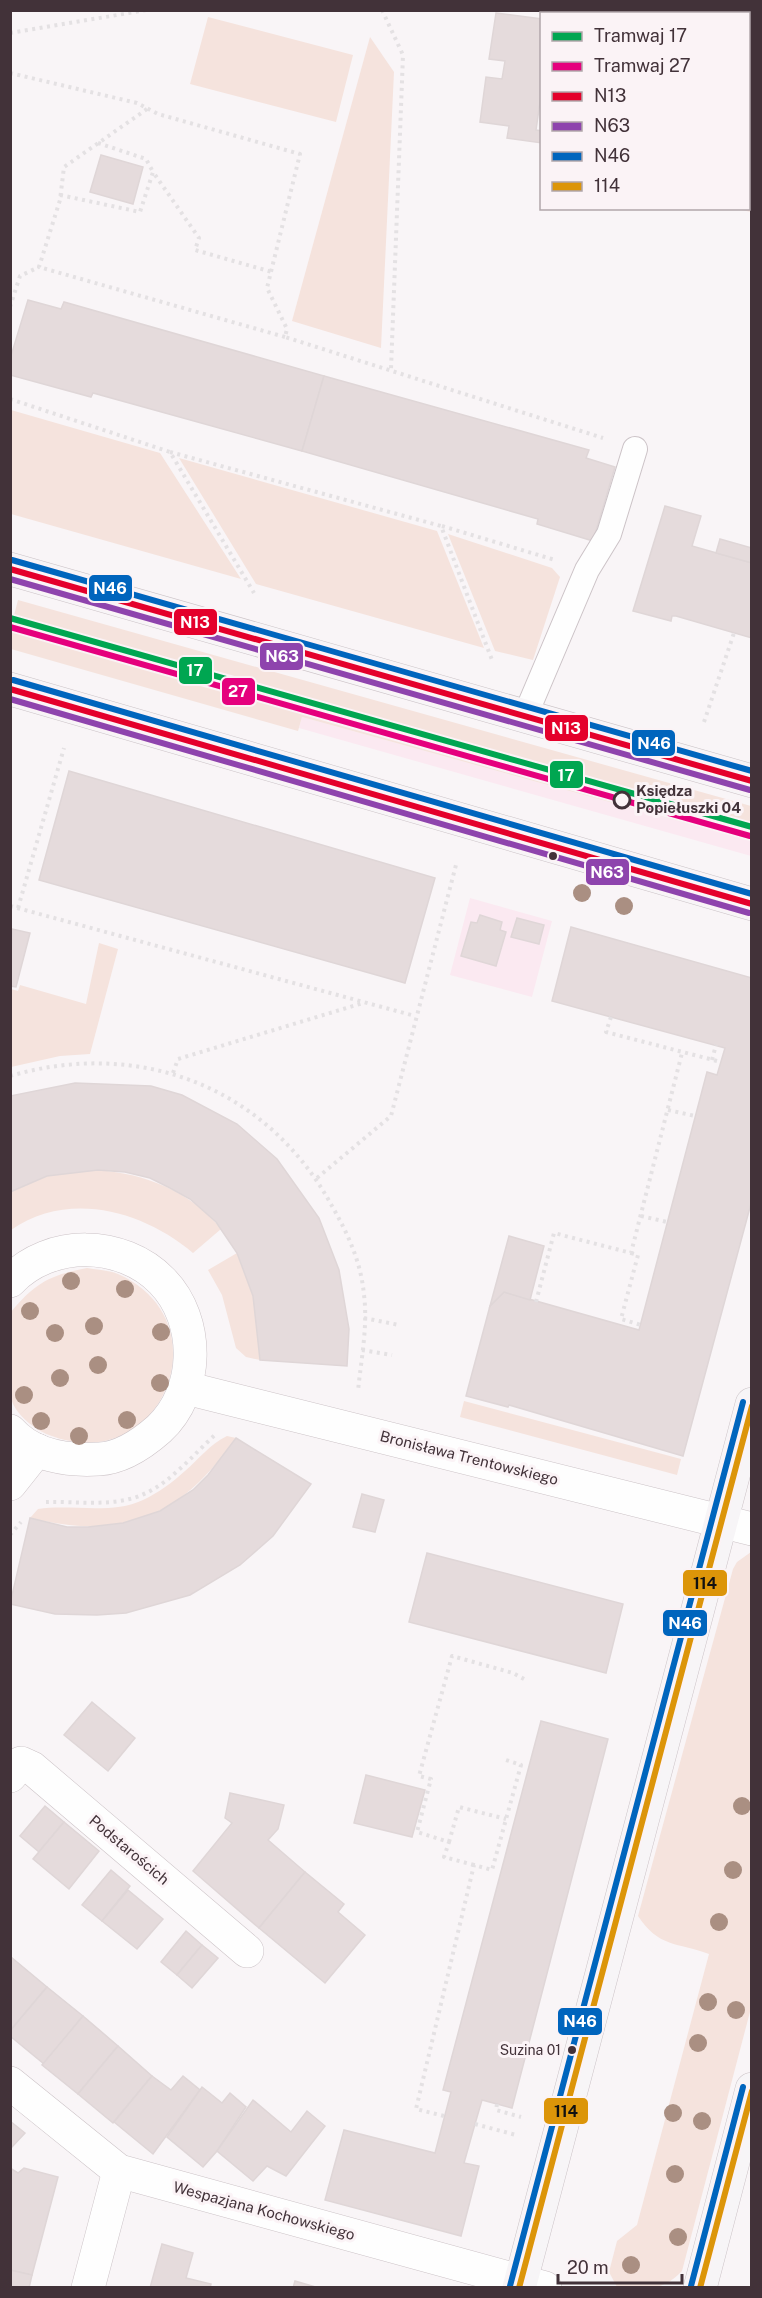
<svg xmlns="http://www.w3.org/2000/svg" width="762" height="2298" viewBox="0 0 762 2298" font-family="'Public Sans',sans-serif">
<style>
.built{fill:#fbe9f1}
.green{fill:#f5e3dd}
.building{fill:#e5dbdc;stroke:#dfd6d7;stroke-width:1.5}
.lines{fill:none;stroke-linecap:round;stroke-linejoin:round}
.lane-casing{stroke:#ccc3c7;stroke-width:26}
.street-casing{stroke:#ccc3c7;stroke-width:34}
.secondary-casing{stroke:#ccc3c7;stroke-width:34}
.path{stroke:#e4e1e3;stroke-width:4;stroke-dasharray:3 4.5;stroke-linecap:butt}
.lane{stroke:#fefefe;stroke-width:24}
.street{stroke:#fefefe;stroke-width:33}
.secondary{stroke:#f7f5f7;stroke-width:33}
.bus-1-casing{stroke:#fbf3f6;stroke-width:10}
.bus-2-casing{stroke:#fbf3f6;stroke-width:10}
.bus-3-casing{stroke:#fbf3f6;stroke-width:10}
.bus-4-casing{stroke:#fbf3f6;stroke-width:10}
.bus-1{stroke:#e4002b;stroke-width:6}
.bus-2{stroke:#8e44ad;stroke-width:6}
.bus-3{stroke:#0065bd;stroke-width:6}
.bus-4{stroke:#dc9509;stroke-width:6}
.tram-1-casing{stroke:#fbf3f6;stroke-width:10}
.tram-2-casing{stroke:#fbf3f6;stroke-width:10}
.tram-1{stroke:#00a651;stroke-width:6}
.tram-2{stroke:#e5007d;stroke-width:6}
.tree{fill:#aa8f82}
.stop-dot{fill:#fbf3f6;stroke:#423239;stroke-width:3}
.bus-dot{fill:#423239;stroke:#fbf3f6;stroke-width:2}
.labels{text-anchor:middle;stroke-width:6;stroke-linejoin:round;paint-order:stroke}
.bus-label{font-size:14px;fill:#423239;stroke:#fbf3f6;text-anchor:end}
.stop-label{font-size:15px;font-weight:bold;fill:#423239;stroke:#fbf3f6;text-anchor:start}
.street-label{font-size:15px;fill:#423239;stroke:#fbf3f6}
.line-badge{stroke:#fbf3f6;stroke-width:2}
.badge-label{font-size:16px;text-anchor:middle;font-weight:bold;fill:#fff}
.pale-badge-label{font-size:16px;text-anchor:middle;font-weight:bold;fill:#111}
</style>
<rect width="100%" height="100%" fill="#f9f5f7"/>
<g class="built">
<polygon points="302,717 751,841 751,856 299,728"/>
<polygon points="470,898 552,921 532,997 450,975"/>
</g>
<g class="green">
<polygon points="702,11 751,11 751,212 737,209 748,208 748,14 701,13"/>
<polygon points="208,17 353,55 336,122 190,84"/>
<polygon points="370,37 394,72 381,348 292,321"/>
<polygon points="11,410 160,453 241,579 11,514"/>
<polygon points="179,458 437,531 484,648 256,584"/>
<polygon points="448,534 552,568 560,577 533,660 495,651"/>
<polygon points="18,600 751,806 751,841 302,717 298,731 11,649 11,627"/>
<polygon points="99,943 118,949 90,1054 60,1056 11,1067 11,989 18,991 20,985 86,1004"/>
<path d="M98,1170C146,1174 190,1191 221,1229L193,1253C143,1211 69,1190 11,1230V1192L47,1176Z"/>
<polygon points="237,1253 253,1296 260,1360 246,1357 236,1348 222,1295 208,1270"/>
<path d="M87,1268C97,1270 109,1270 118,1274C225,1321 162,1479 49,1435C35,1430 14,1413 11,1398C6,1379 11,1334 11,1312C35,1283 50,1275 87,1268Z"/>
<polygon points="464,1401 681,1459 677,1475 460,1417"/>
<path d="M227,1436L236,1438C180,1517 126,1541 30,1518L38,1509C72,1504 111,1515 143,1500C158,1493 173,1482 185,1471C199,1459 209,1445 227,1436Z"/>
<path d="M751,1552V2008L682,2271C661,2293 645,2288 617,2287L609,2272L617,2241L637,2225L709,1954C677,1942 659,1948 638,1916L733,1569L737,1562Z"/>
</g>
<g class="building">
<polygon points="496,13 542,19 542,88 536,130 542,131 542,143 507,138 509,126 480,122 486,77 502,79 505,61 489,59"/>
<polygon points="101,155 143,167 133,204 90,192"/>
<polygon points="28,300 61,309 64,302 324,376 302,451 93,393 91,397 10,375 10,359"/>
<polygon points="324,376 589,450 586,458 615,467 593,541 537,524 538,519 302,451"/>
<polygon points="665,506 701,516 692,546 752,563 752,638 676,616 672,616 671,621 633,611"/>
<polygon points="720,539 752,548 752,563 716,553"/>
<polygon points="69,771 435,878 405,983 39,880"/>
<polygon points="480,915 502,922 500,930 506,932 496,966 461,956 471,922 477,923"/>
<polygon points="517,918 544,925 539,944 511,937"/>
<polygon points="571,927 752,978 752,1200 683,1456 509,1405 508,1407 466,1396 490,1306 504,1292 639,1330 707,1072 717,1075 725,1048 552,1001"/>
<polygon points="12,929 30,933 16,987 10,986"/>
<polygon points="75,1083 151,1086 182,1095 237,1124 277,1159 319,1218 339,1270 349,1329 347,1366 260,1360 253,1296 237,1253 216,1222 190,1199 170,1188 150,1178 125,1172 98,1170 47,1176 10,1192 10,1096"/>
<polygon points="509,1236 544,1246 530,1300 504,1292 490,1306"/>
<polygon points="236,1438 311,1484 273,1536 240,1565 190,1595 126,1613 97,1615 55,1614 10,1604 30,1518 67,1527 88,1527 123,1523 160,1511 193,1490 208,1475"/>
<polygon points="362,1494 384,1500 375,1532 353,1527"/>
<polygon points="427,1553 623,1604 606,1673 409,1622"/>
<polygon points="92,1702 135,1738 108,1771 64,1735"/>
<polygon points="541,1721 608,1739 512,2108 482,2100 475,2124 464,2163 479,2166 461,2236 325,2200 344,2130 435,2153 451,2092 443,2090"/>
<polygon points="366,1775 425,1790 412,1837 354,1823"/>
<polygon points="230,1793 284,1805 278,1829 268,1840 305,1872 259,1928 193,1871 232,1823 225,1818"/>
<polygon points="45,1806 64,1822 39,1852 20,1836"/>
<polygon points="64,1822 99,1851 69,1889 33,1859"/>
<polygon points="111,1870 130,1886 102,1921 82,1905"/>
<polygon points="305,1872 344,1904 338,1912 365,1935 325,1983 259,1928"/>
<polygon points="128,1890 163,1919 137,1949 102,1921"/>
<polygon points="186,1931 202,1945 177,1975 161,1962"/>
<polygon points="202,1945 218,1958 192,1988 177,1975"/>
<polygon points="11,1957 47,1987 10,2031 10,1958"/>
<polygon points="47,1987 83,2016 44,2064 10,2036 10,2031"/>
<polygon points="83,2016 118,2046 78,2094 42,2065"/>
<polygon points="118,2046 152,2076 113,2123 78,2094"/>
<polygon points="152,2076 171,2090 183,2076 200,2090 153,2154 114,2122"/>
<polygon points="202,2087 222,2103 230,2093 246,2107 217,2151 203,2167 167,2137"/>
<polygon points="253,2100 291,2132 307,2111 325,2126 286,2176 267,2166 253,2181 217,2151"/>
<polygon points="10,2121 25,2133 10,2149"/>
<polygon points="10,2168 18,2173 24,2168 58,2177 32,2275 10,2270"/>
<polygon points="162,2244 193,2253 186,2278 211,2284 210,2288 150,2288"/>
<polygon points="10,2270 32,2275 29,2288 10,2288"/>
<polygon points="295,2281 319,2288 293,2288"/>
</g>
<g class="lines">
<defs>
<polyline id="lane" points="525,716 587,570 609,534 635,449"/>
<g id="street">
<path d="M10,1281C50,1239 122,1240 162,1281C201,1321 199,1392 159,1429C142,1444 122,1458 99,1459C68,1461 32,1456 10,1431"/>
<polyline points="186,1388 752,1529"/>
<polyline points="10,1484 37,1450"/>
<polyline points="10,1776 21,1763 32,1768 247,1951"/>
<polyline points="10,2083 119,2171 545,2288"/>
<polyline points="88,2288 119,2171"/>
</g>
<g id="secondary">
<polyline points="10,569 752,781"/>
<polyline points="10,689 752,904"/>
<polyline points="519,2288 752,1404"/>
<polyline points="700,2288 752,2089"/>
</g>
</defs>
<use href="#lane" class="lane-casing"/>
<use href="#street" class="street-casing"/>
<use href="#secondary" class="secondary-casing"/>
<g class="path">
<polyline points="382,10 403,55 391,369"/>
<polyline points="10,33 147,10"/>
<polyline points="10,73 137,103 158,114 300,154 267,288 287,329 285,337 603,438"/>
<polyline points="147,109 64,167 60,200 39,267 285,337"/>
<polyline points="98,143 146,159 153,172"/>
<polyline points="60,195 140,212 153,172 199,238 195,250 272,272"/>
<polyline points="10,307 20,276 39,267"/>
<polyline points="10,399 170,452 254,593"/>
<polyline points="170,452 441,526 492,660"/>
<polyline points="442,526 555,560"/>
<polyline points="704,722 734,633"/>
<polyline points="10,906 415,1016"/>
<polyline points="18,908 64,748"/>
<polyline points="611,1017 606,1032 721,1062"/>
<polyline points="712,1060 716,1045"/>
<polyline points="173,1073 178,1059 363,1003"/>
<path d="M10,1076C140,1038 267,1087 332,1206C348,1234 361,1262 364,1295C368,1326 361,1360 358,1391"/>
<polyline points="668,1110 695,1116"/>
<polyline points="317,1178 391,1116 457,861"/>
<polyline points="641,1216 667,1222"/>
<polyline points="631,1253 638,1255 621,1319 641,1325"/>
<polyline points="536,1302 554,1233 631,1253 682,1053"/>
<polyline points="364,1318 399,1325"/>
<polyline points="362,1350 392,1355"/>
<path d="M46,1502C77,1501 116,1508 146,1493C172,1481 195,1453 216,1434"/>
<polyline points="10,1535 21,1522"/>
<polyline points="449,1842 459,1807 506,1819"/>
<polyline points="474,1865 444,1857 449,1842 417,1832 431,1779 419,1776 452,1656 513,1673 524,1679"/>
<polyline points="497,2104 496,2110 521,2117"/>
<polyline points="444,2116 416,2109 474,1865 492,1870 521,1765 503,1759"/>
<polyline points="475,2124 516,2135"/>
</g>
<use href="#lane" class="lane"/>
<use href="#street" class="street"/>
<use href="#secondary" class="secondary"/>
<defs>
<g id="bus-1">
<polyline points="10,569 752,781"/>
<polyline points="10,689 752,904"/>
</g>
<g id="bus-2">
<polyline points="10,579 750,790"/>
<polyline points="10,699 749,913"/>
</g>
<g id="bus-3">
<polyline points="12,560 752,771"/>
<polyline points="13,680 752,894"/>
<polyline points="510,2286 743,1402"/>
<polyline points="691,2286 743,2087"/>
</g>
<g id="bus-4">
<polyline points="519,2288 752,1406"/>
<polyline points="700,2288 752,2091"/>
</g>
</defs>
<use href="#bus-1" class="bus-1-casing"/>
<use href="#bus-2" class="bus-2-casing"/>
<use href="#bus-3" class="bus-3-casing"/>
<use href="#bus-4" class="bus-4-casing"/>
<use href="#bus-1" class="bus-1"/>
<use href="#bus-2" class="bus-2"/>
<use href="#bus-3" class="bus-3"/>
<use href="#bus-4" class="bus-4"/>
<defs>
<polyline id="tram-1" points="10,618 752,827"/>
<polyline id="tram-2" points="10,627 750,836"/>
</defs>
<use href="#tram-1" class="tram-1-casing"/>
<use href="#tram-2" class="tram-2-casing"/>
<use href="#tram-1" class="tram-1"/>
<use href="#tram-2" class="tram-2"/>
</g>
<g class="tree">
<circle cx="582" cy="893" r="9"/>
<circle cx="624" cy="906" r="9"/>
<circle cx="71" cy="1281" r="9"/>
<circle cx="125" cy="1289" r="9"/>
<circle cx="30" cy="1311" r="9"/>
<circle cx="94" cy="1326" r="9"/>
<circle cx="161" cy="1332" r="9"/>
<circle cx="55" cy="1333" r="9"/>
<circle cx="98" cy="1365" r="9"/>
<circle cx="60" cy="1378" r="9"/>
<circle cx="160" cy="1383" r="9"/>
<circle cx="24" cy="1395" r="9"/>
<circle cx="127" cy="1420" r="9"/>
<circle cx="41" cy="1421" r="9"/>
<circle cx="79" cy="1436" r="9"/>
<circle cx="742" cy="1806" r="9"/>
<circle cx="733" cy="1870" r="9"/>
<circle cx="719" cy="1922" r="9"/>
<circle cx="708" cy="2002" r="9"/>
<circle cx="736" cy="2010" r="9"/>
<circle cx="698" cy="2043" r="9"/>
<circle cx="673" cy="2113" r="9"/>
<circle cx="702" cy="2121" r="9"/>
<circle cx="675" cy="2174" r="9"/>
<circle cx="678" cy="2237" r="9"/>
<circle cx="631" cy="2265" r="9"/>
</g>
<circle class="stop-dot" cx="622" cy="800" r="8"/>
<g class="bus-dot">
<circle cx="553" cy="856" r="5"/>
<circle cx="572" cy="2050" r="5"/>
</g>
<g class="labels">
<g class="bus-label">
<text x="561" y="2055">Suzina 01</text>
</g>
<g class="stop-label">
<text x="636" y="796">Księdza<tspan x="636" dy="17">Popiełuszki 04</tspan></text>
</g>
<g class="street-label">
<text transform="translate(469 1458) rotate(14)" y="5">Bronisława Trentowskiego</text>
<text transform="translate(129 1850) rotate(40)" y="5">Podstarościch</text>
<text transform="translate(264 2211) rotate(15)" y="5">Wespazjana Kochowskiego</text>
</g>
</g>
<g class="line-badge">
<rect x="88" y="574" width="45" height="28" rx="6" fill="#0065bd"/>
<rect x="173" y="608" width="45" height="28" rx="6" fill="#e4002b"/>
<rect x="259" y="642" width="45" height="29" rx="6" fill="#8e44ad"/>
<rect x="178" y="656" width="35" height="29" rx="6" fill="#00a651"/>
<rect x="221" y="677" width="35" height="29" rx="6" fill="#e5007d"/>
<rect x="544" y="714" width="45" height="28" rx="6" fill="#e4002b"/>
<rect x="631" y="729" width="45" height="28" rx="6" fill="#0065bd"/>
<rect x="549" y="760" width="35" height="29" rx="6" fill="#00a651"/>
<rect x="585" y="858" width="45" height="28" rx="6" fill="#8e44ad"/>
<rect x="682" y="1569" width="46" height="28" rx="6" fill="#dc9509"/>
<rect x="662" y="1609" width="46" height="28" rx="6" fill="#0065bd"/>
<rect x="557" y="2007" width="46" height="29" rx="6" fill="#0065bd"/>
<rect x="543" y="2097" width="46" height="28" rx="6" fill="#dc9509"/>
</g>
<g class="badge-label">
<text x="110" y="594">N46</text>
<text x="195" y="628">N13</text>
<text x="282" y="662">N63</text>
<text x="195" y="676">17</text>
<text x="238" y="697">27</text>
<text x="566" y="734">N13</text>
<text x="654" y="749">N46</text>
<text x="566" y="781">17</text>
<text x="607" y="878">N63</text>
<text x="685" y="1629">N46</text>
<text x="580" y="2027">N46</text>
</g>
<g class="pale-badge-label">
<text x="705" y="1589">114</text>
<text x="566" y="2117">114</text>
</g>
<rect width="762" height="2298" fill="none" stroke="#423239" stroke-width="24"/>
<rect x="540" y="12" width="210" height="198" fill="#fbf3f6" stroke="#b1a6aa" stroke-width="1.5"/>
<rect x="552" y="32" width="30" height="9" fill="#00a651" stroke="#b1a6aa" stroke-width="1.5"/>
<text x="594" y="42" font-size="18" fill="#423239">Tramwaj 17</text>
<rect x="552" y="62" width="30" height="9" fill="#e5007d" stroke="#b1a6aa" stroke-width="1.5"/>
<text x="594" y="72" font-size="18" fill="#423239">Tramwaj 27</text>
<rect x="552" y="92" width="30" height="9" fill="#e4002b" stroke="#b1a6aa" stroke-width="1.5"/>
<text x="594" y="102" font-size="18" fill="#423239">N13</text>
<rect x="552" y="122" width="30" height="9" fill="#8e44ad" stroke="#b1a6aa" stroke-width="1.5"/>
<text x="594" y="132" font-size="18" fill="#423239">N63</text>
<rect x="552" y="152" width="30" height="9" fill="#0065bd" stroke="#b1a6aa" stroke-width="1.5"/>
<text x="594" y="162" font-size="18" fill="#423239">N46</text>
<rect x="552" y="182" width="30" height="9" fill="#dc9509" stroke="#b1a6aa" stroke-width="1.5"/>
<text x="594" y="192" font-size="18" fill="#423239">114</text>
<path d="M558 2274v9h124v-9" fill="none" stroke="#423239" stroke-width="3"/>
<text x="567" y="2274" font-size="18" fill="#423239" stroke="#fbf3f6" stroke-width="4.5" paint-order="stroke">20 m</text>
</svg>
